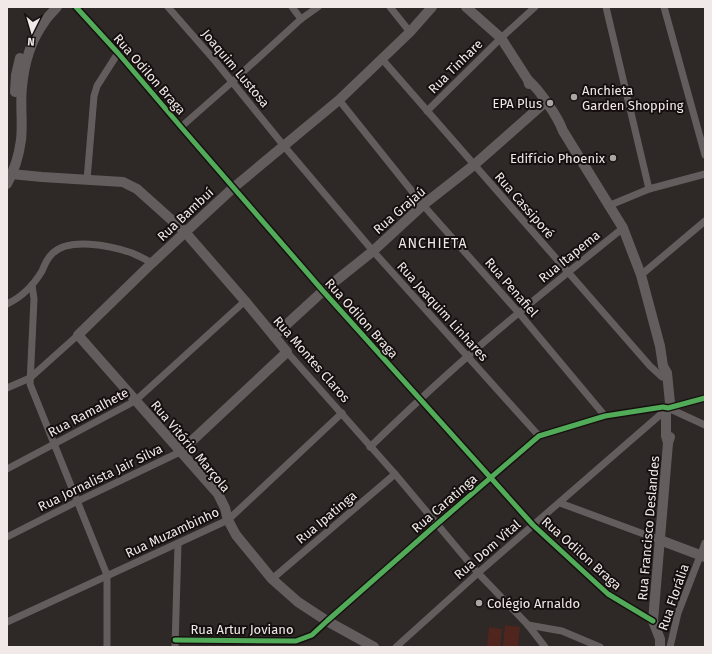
<svg xmlns="http://www.w3.org/2000/svg" width="712" height="654" viewBox="0 0 712 654" font-family="'Fira Sans',sans-serif">
<style>
.garden{fill:#50251d}
.lines{fill:none;stroke-linecap:round;stroke-linejoin:round}
.street{stroke:#635e5d;stroke-width:7}
.secondary{stroke:#635e5d;stroke-width:10}
.cycleway-casing{stroke:#15100f;stroke-width:8}
.cycleway{stroke:#51ab58;stroke-width:5}
.poi-dot{fill:#ada5a3;stroke:#15100f;stroke-width:1.5}
.labels{text-anchor:middle;stroke-width:4;stroke-linejoin:round;paint-order:stroke}
.street-label{font-size:13px;fill:#f1e9e7;stroke:#15100f}
.poi-label{font-size:13px;fill:#f1e9e7;stroke:#15100f;text-anchor:start}
.neighbourhood-label{font-size:14px;letter-spacing:1px;fill:#f1e9e7;stroke:#15100f}
</style>
<rect width="100%" height="100%" fill="#2e2826"/>
<g class="garden">
<polygon points="505,625 520,627 518,647 503,647"/>
<polygon points="489,627 502,629 500,647 487,647"/>
</g>
<g class="lines">
<g class="street">
<polyline points="76,7 118,53 181,127 323,291 420,399 533,525 608,594 653,621"/>
<polyline points="168,7 216,62 284,146 373,251 539,436"/>
<polyline points="292,7 301,19"/>
<polyline points="390,7 410,32"/>
<polyline points="606,7 649,189"/>
<polyline points="664,7 705,155"/>
<polyline points="382,59 650,366 662,377"/>
<polyline points="339,100 423,205 519,313 605,416"/>
<polyline points="427,111 501,38 535,7"/>
<polyline points="181,127 232,82 301,19 318,7"/>
<polyline points="87,180 94,96 97,86 118,53"/>
<polyline points="608,206 649,189 705,174"/>
<polyline points="641,275 705,221"/>
<polyline points="32,285 34,299 30,384 107,575 107,647"/>
<path d="M7,304C22,297 33,286 42,271C44,266 47,259 51,255C67,236 112,246 132,253C139,256 145,259 152,263"/>
<polyline points="287,352 395,474 478,573 528,625 545,647"/>
<polyline points="7,388 30,378 78,335"/>
<polyline points="668,408 705,425"/>
<path d="M370,447C402,416 435,385 468,356C518,312 571,270 623,228"/>
<polyline points="7,469 135,401 245,301"/>
<polyline points="560,503 660,540"/>
<polyline points="7,537 78,501 180,452"/>
<polyline points="272,579 395,474"/>
<polyline points="7,622 228,520 342,413"/>
<polyline points="528,625 562,631 600,647"/>
<polyline points="175,640 296,641 312,635 327,621 437,524 539,436 605,416 663,407 668,408 705,398"/>
<polyline points="175,647 178,544"/>
<polyline points="396,647 478,573 668,408"/>
<polyline points="670,647 678,613 705,543"/>
</g>
<g class="secondary">
<polyline points="466,7 501,38 528,80 529,84"/>
<path d="M528,80C539,89 558,117 563,131L623,228L641,275L660,346L663,366L667,373L670,403L666,413V436L668,443"/>
<polyline points="15,92 16,75 20,58"/>
<polyline points="11,174 42,177 123,182 137,189 185,232 245,301 287,352 180,452"/>
<path d="M7,184C14,171 19,155 21,140C23,122 20,105 22,87C24,64 31,40 45,21C48,16 53,12 57,7"/>
<polyline points="274,336 323,291 373,251 423,205 474,165 542,105"/>
<polyline points="660,540 705,557"/>
<polyline points="374,647 327,621 298,602 272,579 236,535 228,520 225,508 218,494 78,335 152,263 233,188 339,100 410,32 432,7"/>
<polyline points="660,647 660,639 653,621 668,443 670,437"/>
</g>
<defs>
<g id="cycleway">
<polyline points="76,7 118,53 181,127 323,291 420,399 533,525 608,594 653,621"/>
<polyline points="175,640 296,641 312,635 327,621 437,524 539,436 605,416 663,407 668,408 705,398"/>
</g>
</defs>
<use href="#cycleway" class="cycleway-casing"/>
<use href="#cycleway" class="cycleway"/>
</g>
<g class="poi-dot">
<circle cx="574" cy="97" r="4"/>
<circle cx="550" cy="103" r="4"/>
<circle cx="613" cy="158" r="4"/>
<circle cx="479" cy="603" r="4"/>
</g>
<g class="labels">
<g class="street-label">
<text transform="translate(455 66) rotate(-45)" y="5">Rua Tinhare</text>
<text transform="translate(236 68) rotate(50)" y="5">Joaquim Lustosa</text>
<text transform="translate(150 74) rotate(49)" y="5">Rua Odilon Braga</text>
<text transform="translate(525 205) rotate(49)" y="5">Rua Cassiporé</text>
<text transform="translate(399 210) rotate(-41)" y="5">Rua Grajaú</text>
<text transform="translate(185 214) rotate(-43)" y="5">Rua Bambuí</text>
<text transform="translate(569 256) rotate(-39)" y="5">Rua Itapema</text>
<text transform="translate(512 287) rotate(49)" y="5">Rua Penafiel</text>
<text transform="translate(443 311) rotate(48)" y="5">Rua Joaquim Linhares</text>
<text transform="translate(362 318) rotate(48)" y="5">Rua Odilon Braga</text>
<text transform="translate(312 359) rotate(49)" y="5">Rua Montes Claros</text>
<text transform="translate(88 412) rotate(-28)" y="5">Rua Ramalhete</text>
<text transform="translate(191 446) rotate(50)" y="5">Rua Vitório Marçola</text>
<text transform="translate(100 477) rotate(-26)" y="5">Rua Jornalista Jair Silva</text>
<text transform="translate(444 503) rotate(-41)" y="5">Rua Caratinga</text>
<text transform="translate(326 517) rotate(-40)" y="5">Rua Ipatinga</text>
<text transform="translate(648 528) rotate(-85)" y="5">Rua Francisco Deslandes</text>
<text transform="translate(172 532) rotate(-25)" y="5">Rua Muzambinho</text>
<text transform="translate(487 549) rotate(-41)" y="5">Rua Dom Vital</text>
<text transform="translate(582 553) rotate(42)" y="5">Rua Odilon Braga</text>
<text transform="translate(673 597) rotate(-71)" y="5">Rua Florália</text>
<text x="242" y="634">Rua Artur Joviano</text>
</g>
<g class="poi-label">
<text x="582" y="95">Anchieta<tspan x="582" dy="15">Garden Shopping</tspan></text>
<text x="542" y="108" text-anchor="end">EPA Plus</text>
<text x="605" y="163" text-anchor="end">Edifício Phoenix</text>
<text x="487" y="608">Colégio Arnaldo</text>
</g>
<g class="neighbourhood-label">
<text x="433" y="248">ANCHIETA</text>
</g>
</g>
<rect width="712" height="654" fill="none" stroke="#f1e9e7" stroke-width="16"/>
<g transform="translate(32 32) rotate(185)" stroke="#15100f" stroke-width="3" paint-order="stroke">
<path d="M0-3L7 15L0 10L-7 15Z" fill="#f1e9e7"/>
<text y="-6" font-size="11" font-weight="bold" text-anchor="middle" fill="#f1e9e7">N</text>
</g>
</svg>
